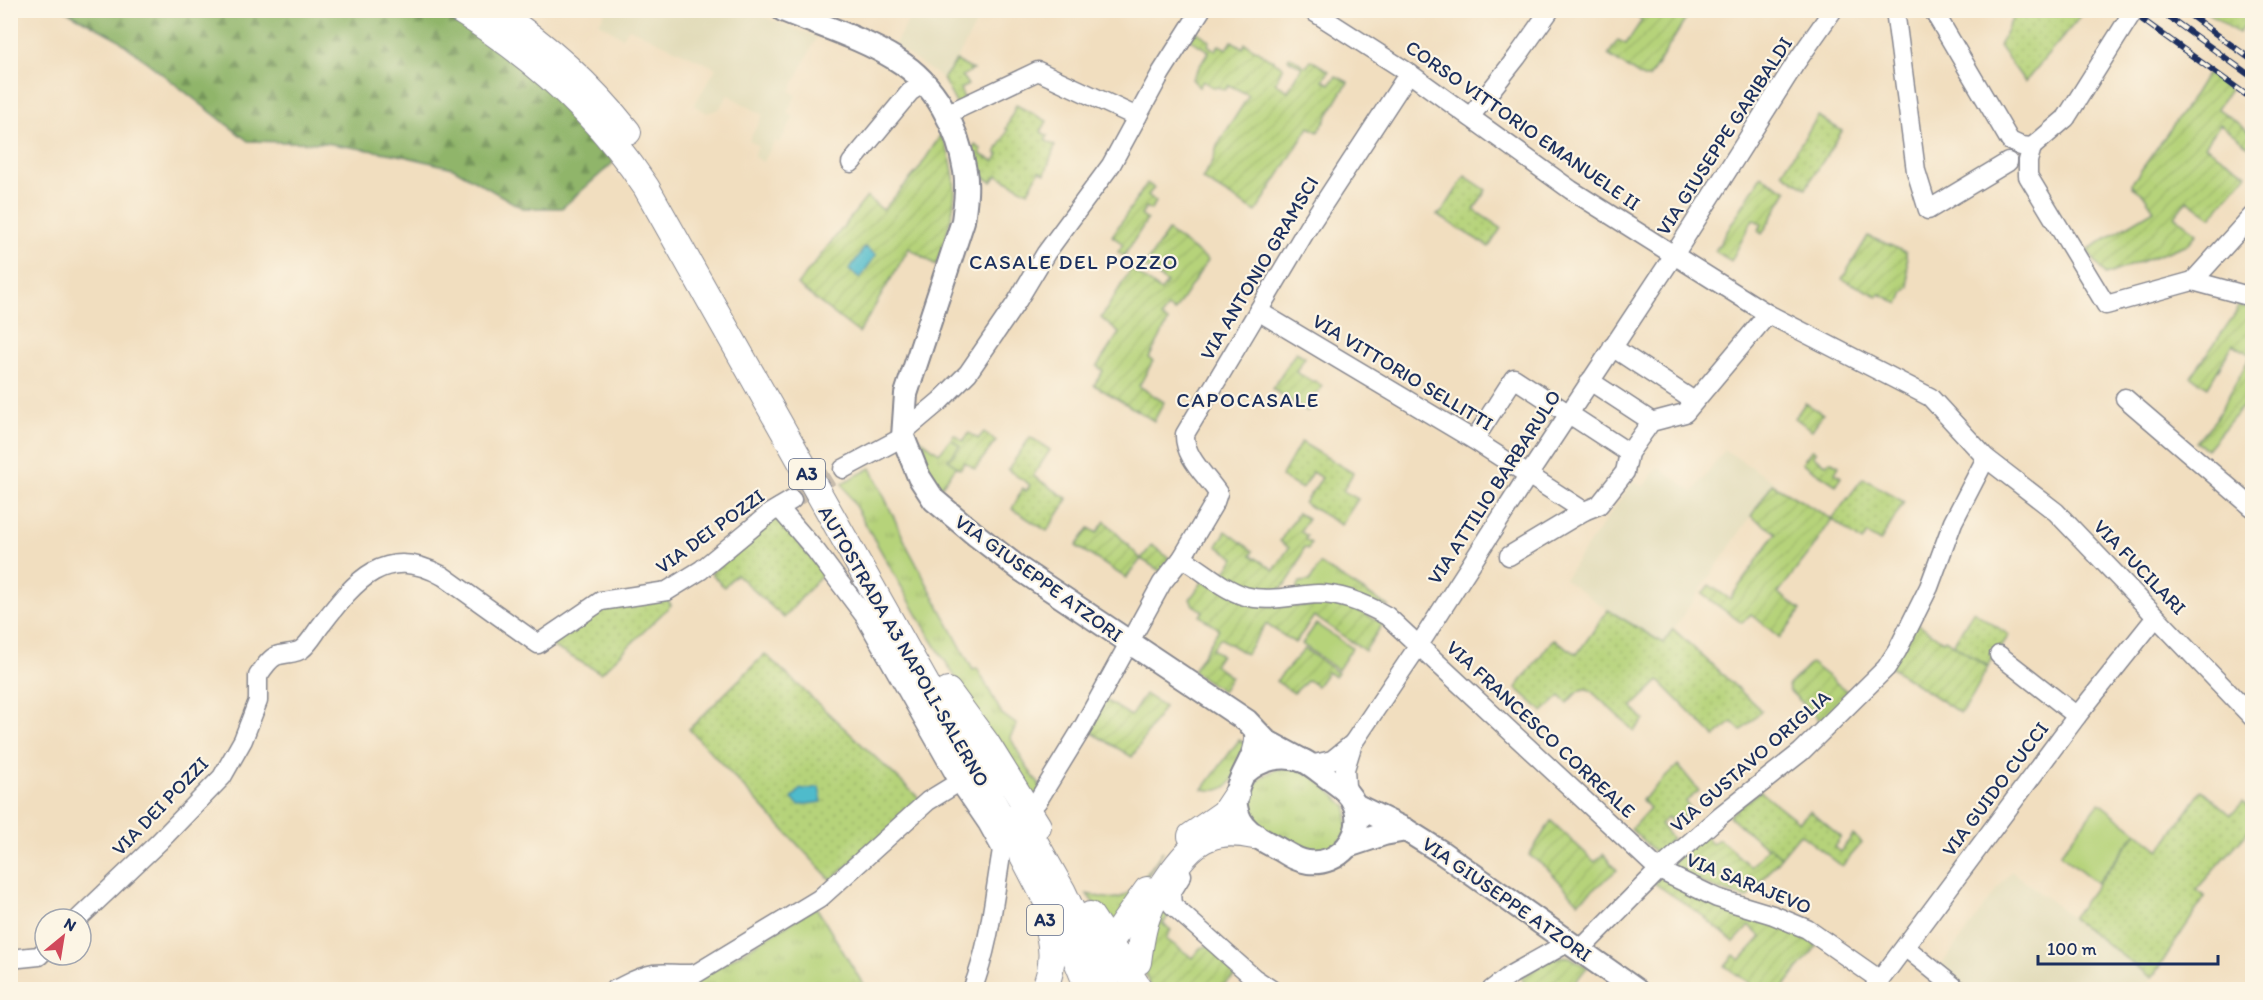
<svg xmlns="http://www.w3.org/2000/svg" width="2263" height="1000" viewBox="0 0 2263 1000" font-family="Itim,sans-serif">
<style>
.built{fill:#e2dcba}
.grass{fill:url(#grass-tufts);stroke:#68816c;stroke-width:1.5}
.forest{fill:url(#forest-firs);stroke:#567264;stroke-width:1.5}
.park{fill:url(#park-dots);stroke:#68816c;stroke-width:1.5}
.garden{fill:url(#garden-furrows);stroke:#68816c;stroke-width:1.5}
.pitch{fill:#b6d37a;stroke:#68816c;stroke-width:1.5}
.water{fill:#4fbbcb;stroke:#357594;stroke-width:1.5}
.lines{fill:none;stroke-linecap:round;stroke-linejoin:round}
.minor-tunnel{stroke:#c6bbac;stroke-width:18;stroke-dasharray:18 9;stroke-linecap:butt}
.minor-casing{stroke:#86868e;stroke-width:21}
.major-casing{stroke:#86868e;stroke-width:26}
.highway-casing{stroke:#86868e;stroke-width:28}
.minor{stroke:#fff;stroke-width:18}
.major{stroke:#fff;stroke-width:22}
.highway{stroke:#fff;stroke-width:26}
.rail-casing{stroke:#1b2f5e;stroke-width:6}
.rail{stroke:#fcf5e5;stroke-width:4;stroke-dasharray:11;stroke-linecap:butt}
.minor-bridge-casing{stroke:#86868e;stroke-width:21;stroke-linecap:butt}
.minor-bridge{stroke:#fff;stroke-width:18}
.labels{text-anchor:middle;stroke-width:4.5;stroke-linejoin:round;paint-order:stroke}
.shield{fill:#fcf5e5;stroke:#5e6a86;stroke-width:1.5}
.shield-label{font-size:18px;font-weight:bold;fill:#1b2f5e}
.street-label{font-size:20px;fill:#1b2f5e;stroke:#fcf5e5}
.neighbourhood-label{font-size:21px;letter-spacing:1.5px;fill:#1b2f5e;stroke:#fcf5e5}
</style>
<defs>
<pattern id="grass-tufts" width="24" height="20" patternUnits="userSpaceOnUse" patternTransform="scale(1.5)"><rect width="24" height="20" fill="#b6d37a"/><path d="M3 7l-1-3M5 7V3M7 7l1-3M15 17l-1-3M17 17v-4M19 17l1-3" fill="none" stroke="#9cb56c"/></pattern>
<pattern id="forest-firs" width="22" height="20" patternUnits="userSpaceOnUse" patternTransform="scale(1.5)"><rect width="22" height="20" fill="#90b56a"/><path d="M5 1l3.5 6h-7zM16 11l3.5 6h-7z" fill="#75945a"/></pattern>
<pattern id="park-dots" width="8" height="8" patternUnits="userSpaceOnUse" patternTransform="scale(1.5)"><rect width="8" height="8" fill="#b6d37a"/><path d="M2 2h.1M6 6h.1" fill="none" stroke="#9cb56c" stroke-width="1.8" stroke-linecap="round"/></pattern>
<pattern id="garden-furrows" width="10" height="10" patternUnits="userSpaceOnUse" patternTransform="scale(1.5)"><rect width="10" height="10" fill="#b6d37a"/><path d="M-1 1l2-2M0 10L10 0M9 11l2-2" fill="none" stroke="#9cb56c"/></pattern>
</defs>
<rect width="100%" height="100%" fill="#fcf5e5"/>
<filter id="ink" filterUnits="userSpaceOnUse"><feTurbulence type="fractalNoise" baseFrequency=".0167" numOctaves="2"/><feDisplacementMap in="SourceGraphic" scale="12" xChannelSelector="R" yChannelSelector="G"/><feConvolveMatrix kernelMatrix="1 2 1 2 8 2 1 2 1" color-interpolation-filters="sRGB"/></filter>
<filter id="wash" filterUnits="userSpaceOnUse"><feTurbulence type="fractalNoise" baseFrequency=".008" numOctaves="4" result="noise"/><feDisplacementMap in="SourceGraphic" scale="24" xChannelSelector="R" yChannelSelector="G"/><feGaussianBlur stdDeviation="1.35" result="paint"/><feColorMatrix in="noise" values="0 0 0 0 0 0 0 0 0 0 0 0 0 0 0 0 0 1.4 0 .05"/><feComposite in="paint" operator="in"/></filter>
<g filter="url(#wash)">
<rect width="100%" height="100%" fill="#f1debf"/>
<g class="built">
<polygon points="606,11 749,11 817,37 790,91 796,95 787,113 794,117 779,143 775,141 763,162 753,156 758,146 749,140 763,115 728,95 719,109 707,113 694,105 716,68 629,28 622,37 599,23"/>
<polygon points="914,11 983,11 956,61 943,79 894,45"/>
<polygon points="1725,450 1774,482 1664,643 1608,610 1564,579 1634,480 1643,487 1658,467 1693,492"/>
<polygon points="2011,871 2152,978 2144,989 1967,989 1939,968"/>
</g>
<g class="grass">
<polygon points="919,438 939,453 951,439 960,445 949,460 957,466 939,489 921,454"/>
<polygon points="871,468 908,548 973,670 977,668 1002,714 1017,725 1010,737 1026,766 1041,787 1031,803 984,723 932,640 842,483"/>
<polygon points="1320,564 1389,607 1293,597 1300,582 1310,581"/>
<path d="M1239,740L1246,744C1237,769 1235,797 1203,789Z"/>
<path d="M1292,767L1313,776L1347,807V832L1330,852C1322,852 1311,854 1302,852C1288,848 1252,824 1247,810C1245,803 1248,798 1251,792C1259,776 1274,768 1292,767Z"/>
<path d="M1163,851L1114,931L1087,894C1098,896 1111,901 1121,897C1139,889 1152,866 1163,851Z"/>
<polygon points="816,907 866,989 645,990 646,985 694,982"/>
</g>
<polygon class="forest" points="66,11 431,11 468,29 550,89 614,162 562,208 522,208 453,168 399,155 326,143 248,141 116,38"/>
<g class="park">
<polygon points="2016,11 2085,11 2025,82 1999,46"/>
<polygon points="2206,11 2252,11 2252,17 2238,33"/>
<polygon points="956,61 973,70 962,76 968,85 960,89 966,103 958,107 943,79"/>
<polygon points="1016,105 1047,121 1041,132 1048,136 1045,140 1055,146 1045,174 1039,171 1028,192 997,175 992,182 974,172 970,154 975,145 981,149 981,155 995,161 999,154 996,153 1008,130 1006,129"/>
<polygon points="1818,116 1842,131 1806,188 1782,173"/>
<polygon points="1465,176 1486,190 1474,210 1501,228 1489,247 1437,215 1442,212"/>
<polygon points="1030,437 1050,450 1033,476 1068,499 1047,531 1012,509 1023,488 1026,491 1030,485 1008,470"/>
<polygon points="1301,442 1353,473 1343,491 1358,499 1341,525 1304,503 1322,478 1312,472 1302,489 1281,477"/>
<polygon points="1863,478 1904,502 1880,542 1867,534 1862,542 1832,519"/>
<polygon points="778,517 823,573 784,618 736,574 724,587 711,573"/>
<polygon points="665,596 671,605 601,673 546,643 603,605"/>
<path d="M1608,610L1663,643L1673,629L1762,711L1741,731L1732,722L1715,737L1659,681L1632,707L1644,720L1634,731L1590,690C1579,686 1574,696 1567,703L1560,696L1543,712L1516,688L1553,639L1577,654Z"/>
<polygon points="1973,611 2009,635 1988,666 1953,645"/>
<polygon points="765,654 922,801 831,880 689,729"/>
<polygon points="1678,765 1699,791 1685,802 1691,810 1674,825 1668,817 1660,824 1672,839 1665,845 1670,852 1664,856 1655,852 1631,829 1650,808 1642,800"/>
<polygon points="2202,790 2231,815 2243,802 2249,807 2252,803 2252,827 2196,890 2205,897 2152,978 2072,918 2137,832 2160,850"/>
<polygon points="1760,791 1799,822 1810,811 1841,837 1834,847 1840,852 1853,835 1862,843 1842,866 1800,834 1781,857 1769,847 1767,848 1729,816"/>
</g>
<g class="garden">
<polygon points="1633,11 1695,11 1692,14 1689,14 1649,78 1643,78 1608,55 1618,40 1626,44 1642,20 1632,12"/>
<polygon points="1196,31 1210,41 1208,45 1215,50 1219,45 1227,49 1232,41 1243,48 1245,43 1283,67 1275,83 1288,91 1302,67 1288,59 1290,56 1306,67 1311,60 1329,71 1323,80 1330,84 1336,76 1348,82 1318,132 1309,127 1256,212 1202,179 1213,161 1217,146 1249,95 1229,85 1225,90 1218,87 1214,88 1203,81 1199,87 1192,79 1209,51 1190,40"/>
<polygon points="2207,73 2230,90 2217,108 2252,133 2252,149 2220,124 2205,146 2247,174 2211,217 2187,200 2175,216 2197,233 2188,244 2105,275 2087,250 2154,210 2143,194 2133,187 2132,183 2190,101"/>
<path d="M941,134C965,186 954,214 936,265L909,248L859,333L797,285L867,197L883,210L919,169Z"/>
<polygon points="1761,176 1787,191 1762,234 1758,231 1762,224 1753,219 1731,261 1715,251"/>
<polygon points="1147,183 1154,188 1148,195 1156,202 1151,210 1146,207 1141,215 1147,220 1124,256 1118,252 1123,244 1112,236"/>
<polygon points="1168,231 1208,260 1174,312 1168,307 1161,317 1168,322 1149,358 1153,361 1139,386 1164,402 1154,421 1094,385 1103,371 1097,366 1119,333 1101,318 1131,269 1161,291 1167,283 1144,266"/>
<polygon points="1868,236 1906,252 1909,287 1904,292 1899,304 1880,294 1878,296 1842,279"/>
<polygon points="2238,306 2252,308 2252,395 2207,449 2196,442 2215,420 2251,355 2233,344 2208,387 2191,377 2235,314"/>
<polygon points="1296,352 1305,357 1296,372 1313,382 1315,381 1322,386 1307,411 1272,389"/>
<polygon points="1805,403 1823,414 1812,430 1795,418"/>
<polygon points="984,432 996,441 975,469 965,462 960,469 948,460 960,446 951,439 954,434 963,441 969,433 978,439"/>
<polygon points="1812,449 1816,452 1813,456 1826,464 1830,461 1839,466 1835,473 1841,477 1836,485 1802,463"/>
<polygon points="1772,484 1832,519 1813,548 1778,593 1801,610 1780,638 1751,614 1742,623 1702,594 1709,585 1730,599 1776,533 1751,516"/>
<path d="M1298,513L1308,519L1300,531L1307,536L1305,539L1311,543L1308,549L1304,547C1298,567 1283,603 1255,593C1243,589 1232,582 1221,577L1235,558L1217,546L1226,531L1253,551L1251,555L1274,570L1289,548L1280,541Z"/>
<polygon points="1105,521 1141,559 1152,545 1174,562 1165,574 1141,559 1126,578 1076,546 1089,528 1097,533"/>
<polygon points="1203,581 1258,606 1310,606 1319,601 1352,608 1383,623 1365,651 1314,616 1295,643 1266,624 1246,654 1220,638 1212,649 1221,655 1214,665 1231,677 1222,691 1193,671 1219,629 1200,616 1203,611 1193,605 1190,599"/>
<polygon points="1917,623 1943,641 1945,639 1988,667 1967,706 1960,713 1890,667"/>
<polygon points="1305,649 1338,673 1335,677 1327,672 1317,686 1308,680 1294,693 1276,681"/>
<polygon points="1811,663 1853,696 1824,724 1790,691 1788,686"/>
<polygon points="1145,694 1164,707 1132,757 1083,727 1107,701 1131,716"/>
<polygon points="1551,821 1595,862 1603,854 1617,870 1578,902 1549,870 1529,855"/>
<path d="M1703,834L1712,844L1719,839L1751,867L1769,846L1781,857L1748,898C1723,892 1690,882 1672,863Z"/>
<polygon points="1665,873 1779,917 1817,946 1782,989 1758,989 1725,966 1734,955 1740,960 1761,937 1749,926 1734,942 1699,913 1654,883"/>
<polygon points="1161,910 1169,915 1163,924 1171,930 1166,939 1193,958 1200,948 1211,945 1241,972 1218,989 1150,989 1145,971"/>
<polygon points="1570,957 1587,967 1570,989 1527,989 1521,977 1554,958"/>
</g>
<g class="pitch">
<polygon points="1316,624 1352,648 1338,670 1302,644"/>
<polygon points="2099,803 2137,832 2097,883 2060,854"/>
</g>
<g class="water">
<polygon points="865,247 876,255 860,278 849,270"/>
<polygon points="819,787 822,802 799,805 792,799 801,788 803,790"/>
</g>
</g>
<g filter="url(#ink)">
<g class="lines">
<polyline class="minor-tunnel" points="792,500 843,469"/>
<defs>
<g id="minor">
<polyline points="1311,10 1409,73 1571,190 1674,255 1768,314 1930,397 1986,458 2056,512 2252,717"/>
<polyline points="1895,10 1916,171 1928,210 2008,162"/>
<polyline points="1933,10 2010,141 2021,146 2032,147"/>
<polyline points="947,114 1038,71 1137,117"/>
<polyline points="1470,117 1517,57 1550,10"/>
<polyline points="2032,147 2028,161 2028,176 2106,305 2193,281 2252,216"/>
<polyline points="2032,147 2066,118"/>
<polyline points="851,163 910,92 924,83"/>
<polyline points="2193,281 2252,297"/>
<polyline points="1258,311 1474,440 1584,511"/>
<polyline points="1612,347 1694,401"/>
<polyline points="1590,381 1648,419"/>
<polyline points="2125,398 2252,507"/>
<polyline points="902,433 940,401 968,373 1016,303 1046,253 1111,165 1161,73 1201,10"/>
<polyline points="1474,440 1514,378 1629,453"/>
<polyline points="843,469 903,437"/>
<polyline points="779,508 816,551 864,615 959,782 987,823 1002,850"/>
<polyline points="1509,556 1584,511 1599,505 1625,472 1629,453 1651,422 1685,413 1768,314"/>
<path d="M1182,558C1203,570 1222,589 1245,596C1269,603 1293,595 1318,594C1342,594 1366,604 1387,616L1659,870L1717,898L1773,915L1807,929L1880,980"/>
<polyline points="1999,655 2077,716"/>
<polyline points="1310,765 1332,760 1352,744"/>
<polyline points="1350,796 1346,786 1345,769 1353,743 1419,645 1529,474 1674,255 1795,64 1833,10"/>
<path d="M1037,802L1083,727L1162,583L1182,558L1215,502L1218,493C1206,475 1184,457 1185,434L1307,229L1409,73"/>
<polyline points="1182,875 1171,893 1172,905 1254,978 1272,990"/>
<path d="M78,919L159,842L222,777L243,740L258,701V676C262,670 269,659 276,656C284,653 296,654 302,649C310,643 316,631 322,624C356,580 385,544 443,576L538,644L601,601L667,591L701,570L770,513L792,500"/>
<polyline points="1905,947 1958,990"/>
<polyline points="1580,950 1659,870 1721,815 1801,752 1886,668 1897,651 1929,587 1953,522 1986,458"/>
<polyline points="10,959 39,956 45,950"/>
<polyline points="1874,988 2077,716 2156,617"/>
<path d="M614,990C627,984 640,976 654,974C669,972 682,976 697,973L819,899L928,801L959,782"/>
<path d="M972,990C990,945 994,896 1002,850L1007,845"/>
<polyline points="1491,990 1512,974 1569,942"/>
</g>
<g id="major">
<path d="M783,10C821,26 862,38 897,60C935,83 958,127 965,171C968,187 965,205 963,221L906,394L903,437L919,477L934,500L976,535L1020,569L1247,721L1266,741L1303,761"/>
<path d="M1245,773C1260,759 1283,753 1304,761C1312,765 1320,772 1327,777C1338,785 1350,792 1355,806C1365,836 1339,866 1308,862C1297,861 1288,854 1279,849C1260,839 1239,830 1236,806C1232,779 1259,760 1256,733"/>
<polyline points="1355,805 1406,830 1441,852 1636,990"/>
<polyline points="1348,846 1384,834 1406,830"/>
</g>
<g id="highway">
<path d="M459,10C534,57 597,113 646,187L1021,852L1075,956L1089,990"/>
<path d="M494,10C545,44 590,84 628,132"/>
<polyline points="948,691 987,744 1038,826"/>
<polyline points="1019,814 1063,892 1109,990"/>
<polyline points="1191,836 1224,813 1236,795"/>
<polyline points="1090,915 1140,990"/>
<path d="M1044,917C1053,942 1055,965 1044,990"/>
<polyline points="1113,938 1147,890"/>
<path d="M1138,962C1140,947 1142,931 1147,917C1155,893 1185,847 1208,838C1223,831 1239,833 1254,836"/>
</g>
</defs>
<use href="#minor" class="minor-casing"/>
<use href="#major" class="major-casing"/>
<use href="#highway" class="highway-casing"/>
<use href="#minor" class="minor"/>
<use href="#major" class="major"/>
<use href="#highway" class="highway"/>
<defs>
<g id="rail">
<polyline points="2129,10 2252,99"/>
<polyline points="2159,10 2252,77"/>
<polyline points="2183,10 2252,60"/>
</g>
</defs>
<use href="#rail" class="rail-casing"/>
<use href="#rail" class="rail"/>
<defs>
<polyline id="minor-bridge" points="2066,118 2134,10"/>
</defs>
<use href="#minor-bridge" class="minor-bridge-casing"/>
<use href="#minor-bridge" class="minor-bridge"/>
</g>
</g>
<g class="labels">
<g class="shield">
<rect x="789" y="459" width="36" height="30" rx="4.5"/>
<rect x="1027" y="905" width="36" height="30" rx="4.5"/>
</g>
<g class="shield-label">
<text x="807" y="480">A3</text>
<text x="1045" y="926">A3</text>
</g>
<g class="street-label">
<text transform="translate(1523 125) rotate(35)" y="7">CORSO VITTORIO EMANUELE II</text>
<text transform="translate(1724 136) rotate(-57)" y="7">VIA GIUSEPPE GARIBALDI</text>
<text transform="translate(1259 268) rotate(-59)" y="7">VIA ANTONIO GRAMSCI</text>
<text transform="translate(1403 372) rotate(31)" y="7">VIA VITTORIO SELLITTI</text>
<text transform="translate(1494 487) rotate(-57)" y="7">VIA ATTILIO BARBARULO</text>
<text transform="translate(710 531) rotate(-36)" y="7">VIA DEI POZZI</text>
<text transform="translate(2140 567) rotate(46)" y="7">VIA FUCILARI</text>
<text transform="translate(1039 578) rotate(36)" y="7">VIA GIUSEPPE ATZORI</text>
<text transform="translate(904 646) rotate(60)" y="7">AUTOSTRADA A3 NAPOLI-SALERNO</text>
<text transform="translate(1541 729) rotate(43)" y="7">VIA FRANCESCO CORREALE</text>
<text transform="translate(1750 761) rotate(-41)" y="7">VIA GUSTAVO ORIGLIA</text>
<text transform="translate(1995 789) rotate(-53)" y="7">VIA GUIDO CUCCI</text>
<text transform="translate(160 806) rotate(-46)" y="7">VIA DEI POZZI</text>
<text transform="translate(1749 883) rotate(22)" y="7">VIA SARAJEVO</text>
<text transform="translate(1507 899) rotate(35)" y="7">VIA GIUSEPPE ATZORI</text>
</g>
<g class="neighbourhood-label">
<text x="1074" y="269">CASALE DEL POZZO</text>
<text x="1248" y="407">CAPOCASALE</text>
</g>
</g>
<rect width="2263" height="1000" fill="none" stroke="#fcf5e5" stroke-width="36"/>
<g transform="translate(63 937) rotate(30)"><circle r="28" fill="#fcf5e5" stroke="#a2a6af" stroke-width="1.5"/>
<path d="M0-4.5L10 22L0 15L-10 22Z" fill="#d1495b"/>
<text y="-9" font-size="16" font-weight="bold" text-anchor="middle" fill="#1b2f5e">N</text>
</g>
<path d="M2038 955v9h180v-9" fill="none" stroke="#1b2f5e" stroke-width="3"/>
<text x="2047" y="955" font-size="18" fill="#1b2f5e" stroke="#fcf5e5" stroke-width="4.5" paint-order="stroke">100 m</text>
</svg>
